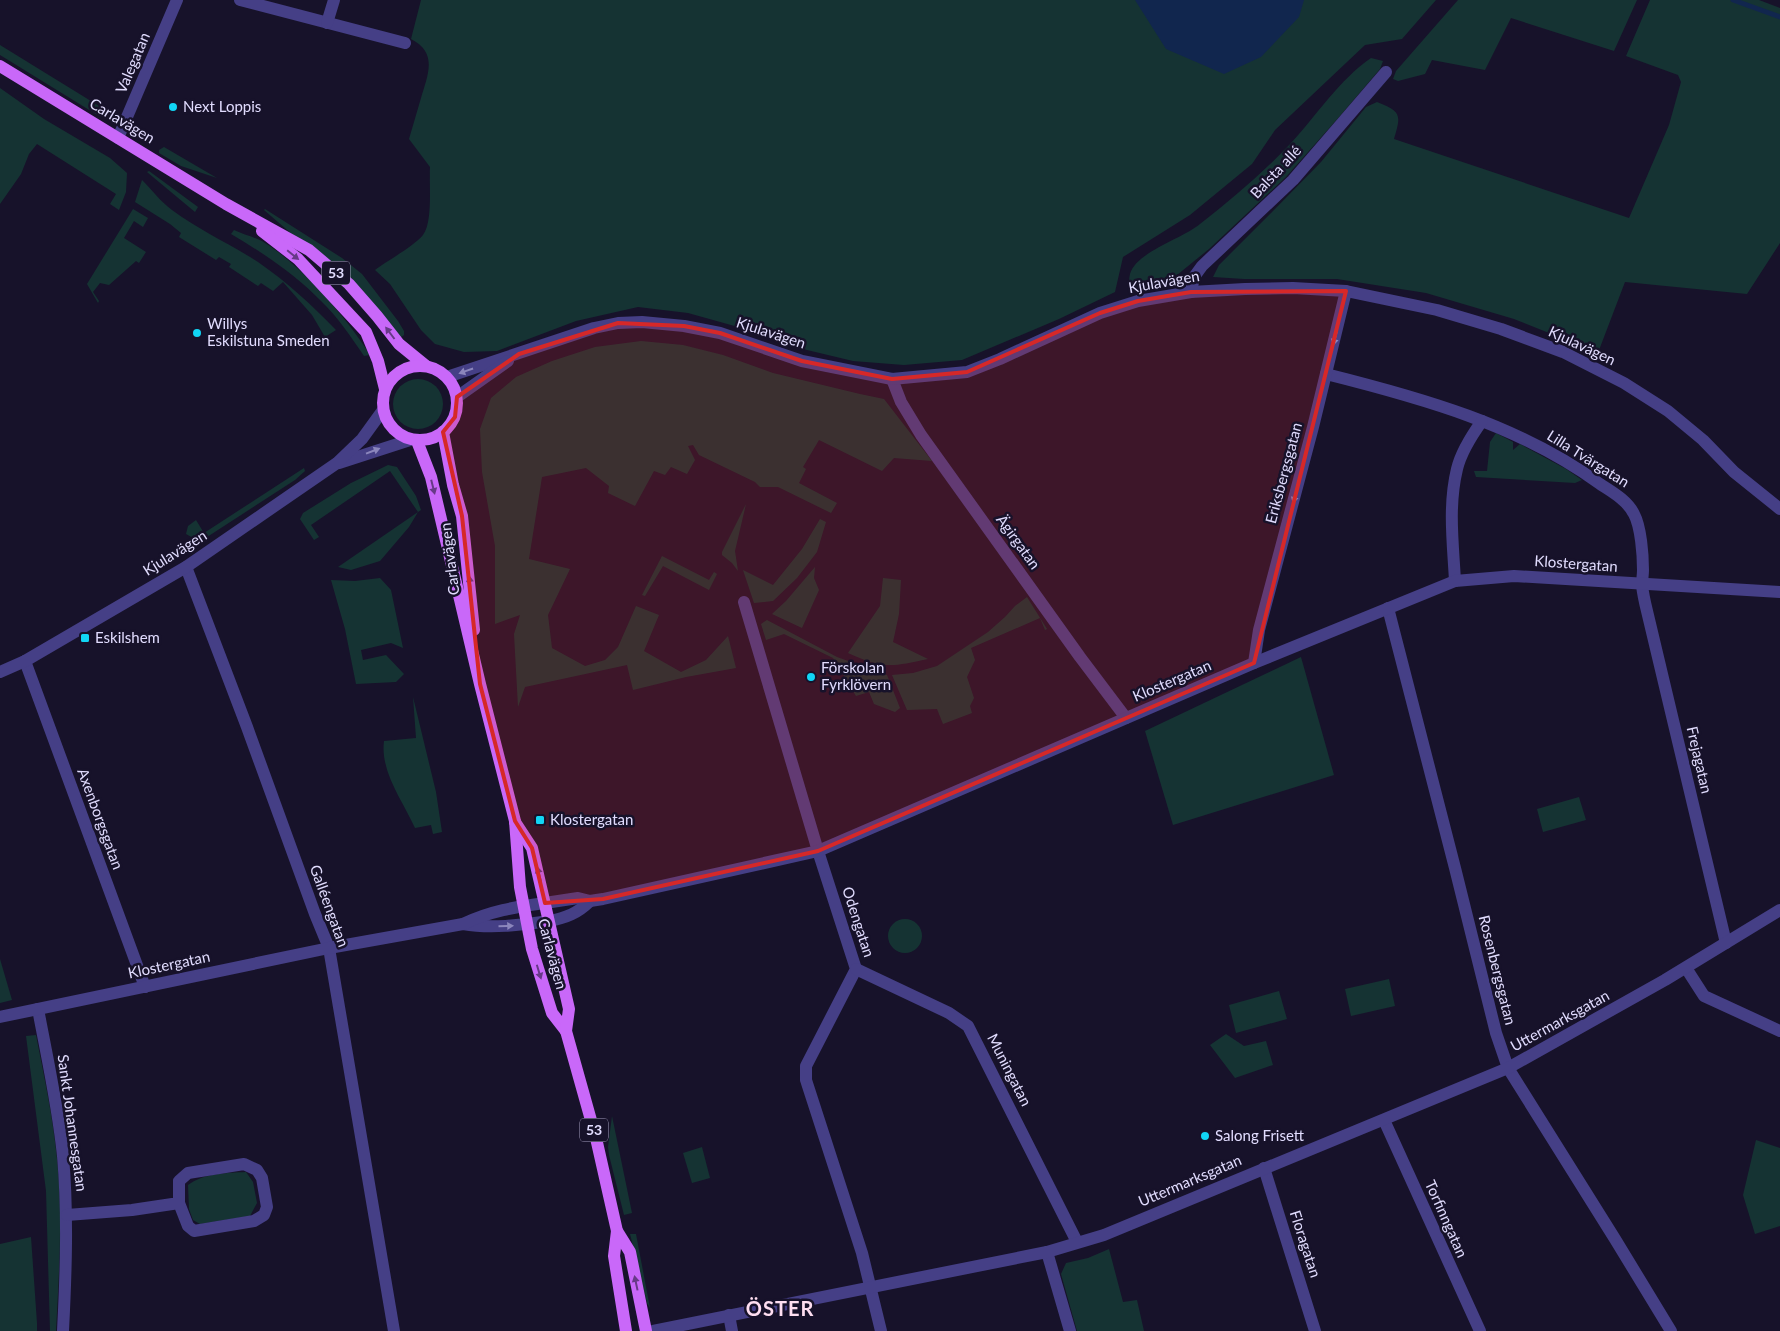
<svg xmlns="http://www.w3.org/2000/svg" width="1780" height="1331" viewBox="0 0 1780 1331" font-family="Lato,sans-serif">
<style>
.green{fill:#153333}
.water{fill:#11264e}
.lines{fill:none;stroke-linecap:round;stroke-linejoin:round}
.stream{stroke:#11264e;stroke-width:5}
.minor{stroke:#453f86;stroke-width:12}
.tertiary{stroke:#453f86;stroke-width:12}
.primary{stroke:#c968f9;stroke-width:12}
.oneway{fill:#673987}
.oneway2{fill:#8b86bc}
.marked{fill:#d62828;fill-opacity:0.2;stroke:#d62828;stroke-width:4;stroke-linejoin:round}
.poi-dot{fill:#11d5f5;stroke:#17122a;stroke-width:2}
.labels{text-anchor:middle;stroke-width:5;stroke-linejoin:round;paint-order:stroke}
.shield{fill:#17122a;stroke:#a49fbe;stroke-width:1}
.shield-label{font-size:14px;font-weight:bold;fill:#e1dcfe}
.street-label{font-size:15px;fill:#e1dcfe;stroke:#17122a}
.poi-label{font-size:15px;fill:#e1dcfe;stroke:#17122a;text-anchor:start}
.district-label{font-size:20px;font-weight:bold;letter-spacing:1px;fill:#fedef1;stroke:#17122a}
</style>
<rect width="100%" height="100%" fill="#17122a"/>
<g class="green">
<path d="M421,0H1436L1402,39L1365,45L1275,130L1252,164L1190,215L1123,257L1115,292L1059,319L962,360L904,365L853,361L807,350L756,332L688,313L638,307L576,321L497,351L464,352L435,344L421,330L390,284L375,270C387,261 414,246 423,235C433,222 429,185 430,167L409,139C413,125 417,112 421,98C428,74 438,53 411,39Z"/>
<polygon points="1458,0 1637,0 1614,51 1511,18 1485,70 1432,60 1425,74 1398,81 1393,79 1396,71"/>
<path d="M1650,0H1759L1780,8V243L1747,294L1625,282L1596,358L1574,343L1514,319L1426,293L1337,279H1244L1213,277L1219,265L1273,211L1321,162L1366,107L1377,102C1402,112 1401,115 1394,139L1629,218L1669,125L1681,82L1678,75L1626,56Z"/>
<polygon points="0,45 112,114 99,116 0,55"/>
<path d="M1371,58L1383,61L1380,69L1339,117L1286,177L1209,249L1166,284L1133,290L1129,286C1129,282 1129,278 1130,274C1136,252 1182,239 1200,224C1232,199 1263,173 1291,143C1317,115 1339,80 1371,58Z"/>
<polygon points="0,88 44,119 110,158 127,173 126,192 119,210 110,204 116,194 37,144 29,154 21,174 0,204"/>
<polygon points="164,147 217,178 181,166 159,153 159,150"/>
<polygon points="149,171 198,207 195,212 147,172"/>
<path d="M142,180C152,190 161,202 172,210C199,230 230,244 258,262C287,282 312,305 336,330L325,337L312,315L283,282L273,291L261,283L258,286L229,267L231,264L219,257L216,260L179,237L181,233L170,224L135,202Z"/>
<polygon points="133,209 148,218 143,227 134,221 124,238 146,252 139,263 136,261 109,285 100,283 93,292 99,301 98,303 87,284"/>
<polygon points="265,209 342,258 362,274 398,321 404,331 404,335 400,338 293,235 264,210"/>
<path d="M234,230C244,235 256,237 265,243C301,265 348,319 370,355L364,356C351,337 338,317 321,301C295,274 263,253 231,234Z"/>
<polygon points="641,341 683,345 723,355 773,373 860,394 884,399 932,461 894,458 882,471 819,440 803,467 806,469 799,483 837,503 831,513 778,487 760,487 755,482 699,455 693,445 688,446 695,460 687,474 671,467 665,475 654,471 635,506 608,493 609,486 586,468 542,477 529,559 570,569 548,615 552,648 585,666 605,660 618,647 636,606 659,615 644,651 681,672 706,660 728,636 736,668 686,677 633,690 627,665 525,687 518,707 514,634 520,615 495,624 495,546 482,472 480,429 491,398 516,377 552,361 595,347"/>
<circle cx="418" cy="404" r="25"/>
<polygon points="1496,433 1513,442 1513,450 1520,444 1566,469 1582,480 1575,483 1476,477 1474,471 1487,471 1490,442"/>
<polygon points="388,465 397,467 416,496 421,510 418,512 409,527 380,561 351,570 338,567 418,512 390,471 311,525 319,537 314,540 300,519 303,513 351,483"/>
<polygon points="304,468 305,471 295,480 204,539 195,539 186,534 188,526 196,520 204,533"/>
<polygon points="746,504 735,551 738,571 732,563 722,555 722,552"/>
<polygon points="820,519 826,522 817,552 797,578 773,601 754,603 743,570 773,585 802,549"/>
<polygon points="662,556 709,580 714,572 717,574 709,590 663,566 645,596 642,595"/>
<polygon points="815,567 814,578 819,590 802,628 772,614 786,601"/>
<polygon points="380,578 391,590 403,648 391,643 361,650 363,660 386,655 404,674 396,682 356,684 345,629 331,580 355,581"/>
<path d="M883,578L901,580L899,614L893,642L928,659C891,667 883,669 848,653L880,606Z"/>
<polygon points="1027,597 1047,629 1045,630 1040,618 971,648 975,660 967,677 974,698 970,706 972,713 943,724 937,709 907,710 892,675 913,673 937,666 988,632 1005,617 1015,606"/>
<polygon points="767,620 837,657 887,675 900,708 895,712 874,704 869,692 856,696 833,658 784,634 766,640 761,624"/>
<polygon points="1301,657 1334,775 1173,825 1145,731"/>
<path d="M413,697L436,792L442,832L433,834L431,825L415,828C403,801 380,772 384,741L416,738Z"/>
<polygon points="1579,797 1586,820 1543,832 1537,809"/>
<circle cx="905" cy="936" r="17"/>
<polygon points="0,959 12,1000 0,1003"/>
<polygon points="1389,979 1395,1006 1351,1016 1345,989"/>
<polygon points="1279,991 1287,1019 1236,1033 1229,1005"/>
<polygon points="1226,1034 1244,1046 1266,1041 1273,1065 1235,1078 1210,1045"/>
<path d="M36,1035C44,1076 53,1117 57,1159C63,1216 59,1274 56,1331H50L46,1191L26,1036Z"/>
<polygon points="612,1116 632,1213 624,1215 609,1155 608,1147"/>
<polygon points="1756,1140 1780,1148 1780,1226 1755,1234 1743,1195"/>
<polygon points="702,1147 710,1178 692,1183 683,1153"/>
<path d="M246,1172L253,1182L257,1203L250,1216L200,1224L193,1220L189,1209L188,1185C204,1173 227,1173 246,1172Z"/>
<polygon points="630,1234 636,1234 650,1308 647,1303"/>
<polygon points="31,1237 37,1323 37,1331 0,1331 0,1244"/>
<polygon points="1109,1249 1123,1302 1137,1300 1144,1331 1077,1331 1061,1274 1066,1263 1088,1258"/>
</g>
<polygon class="water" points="1135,0 1304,0 1299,17 1261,57 1224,74 1166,49"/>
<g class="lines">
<polyline class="stream" points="1733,0 1780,17"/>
<g class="minor">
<polyline points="240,0 405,43"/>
<polyline points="327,23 334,0"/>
<polyline points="118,138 177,0"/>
<polyline points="1191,292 1194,277 1202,266 1293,180 1386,72"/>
<path d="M1326,374C1422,398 1519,425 1600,484C1612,492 1627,500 1634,514C1641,527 1643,555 1643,570C1643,575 1642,580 1642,585C1643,594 1645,603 1647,611L1726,943"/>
<polyline points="892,379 901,402 921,435 1080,657 1126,718"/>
<polyline points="339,463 410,440"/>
<polyline points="186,567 247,727 315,914 329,948 394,1331"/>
<path d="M1455,581C1453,543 1448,506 1457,469C1461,452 1472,435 1482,421"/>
<polyline points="744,602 818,851 856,969 806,1066 806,1080 862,1253 881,1331"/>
<polyline points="1388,608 1455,868 1496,1033 1508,1068 1615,1239 1671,1331"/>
<polyline points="25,661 145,987"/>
<polyline points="1254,663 1259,630 1313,427 1346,291"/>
<polyline points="0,672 25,661 186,567 337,463 362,439 383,410"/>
<polyline points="545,903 578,898 590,901 603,899 818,851 1254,663 1455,581 1514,576 1780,592"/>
<path d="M549,921C566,918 578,913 590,901"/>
<polyline points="1686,968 1704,996 1780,1031"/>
<polyline points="856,969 949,1013 968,1026 1077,1242"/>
<path d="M38,1009C47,1057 58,1106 63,1156C68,1214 66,1272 63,1331"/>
<polyline points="1384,1120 1480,1331"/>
<polyline points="1264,1168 1315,1331"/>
<polyline points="67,1215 132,1210 179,1203 188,1226 194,1231 254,1221 264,1215 267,1207 262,1178 257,1170 244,1164 188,1173 179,1181 179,1203"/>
<polyline points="1047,1252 1070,1331"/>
<polyline points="729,1315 732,1331"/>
<polyline points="653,1331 1047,1252 1104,1235 1508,1068 1665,980 1780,910"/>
</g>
<g class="tertiary">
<polyline points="447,377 594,328 618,323 642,322 684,326 720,333 802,361 892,379 967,372 1000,359 1100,313 1138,301 1191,292 1245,289 1293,288 1346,291 1437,310 1501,329 1563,352 1624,383 1668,411 1703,440 1734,472 1780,509"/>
<polyline points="457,397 508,361"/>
<path d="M463,924C491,929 520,925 549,921"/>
<path d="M0,1017L329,948L463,924C490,911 515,907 545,903"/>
</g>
<g class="primary">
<polyline points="0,66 226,204 309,250 349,284 377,316 399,344 426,366"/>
<polyline points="262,231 298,259 366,332 378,361 385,389"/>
<circle cx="420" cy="403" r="37"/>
<polyline points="443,432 453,485 462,516 474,630"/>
<polyline points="417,441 431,477 480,684 515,821 520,887 532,949 552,1013 566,1031"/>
<polyline points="515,822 532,848 569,1009 566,1031 596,1138 617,1231 630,1252 646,1331"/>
<polyline points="617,1231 614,1256 626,1331"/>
</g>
</g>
<defs><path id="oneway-solid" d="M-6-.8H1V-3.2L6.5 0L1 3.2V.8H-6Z" transform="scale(1.25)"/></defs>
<g class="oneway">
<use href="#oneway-solid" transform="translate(293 255) rotate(39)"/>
<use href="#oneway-solid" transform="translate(390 333) rotate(-127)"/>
<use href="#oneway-solid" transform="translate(433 487) rotate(76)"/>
<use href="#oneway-solid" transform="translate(470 583) rotate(-96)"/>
<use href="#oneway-solid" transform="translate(539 874) rotate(-104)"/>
<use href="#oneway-solid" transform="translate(539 972) rotate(73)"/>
<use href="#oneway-solid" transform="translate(636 1283) rotate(-102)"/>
</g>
<g class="oneway2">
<use href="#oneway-solid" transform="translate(1335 338) rotate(104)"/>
<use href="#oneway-solid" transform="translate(466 371) rotate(161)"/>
<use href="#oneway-solid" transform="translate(373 451) rotate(-21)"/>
<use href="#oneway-solid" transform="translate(1295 496) rotate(105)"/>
<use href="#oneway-solid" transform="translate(506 926) rotate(-2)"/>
</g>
<path class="marked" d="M1346,291L1254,663L818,851L603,899L545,903L532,848L515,821L480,684L462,516L443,432L455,417L457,397L519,354L618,323L684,326L720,333L802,361L892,379L967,372L1100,313L1138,301L1191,292Z"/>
<g class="poi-dot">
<circle cx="173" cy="107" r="5"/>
<circle cx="197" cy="333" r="5"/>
<rect x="80" y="633" width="10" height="10" rx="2.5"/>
<circle cx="811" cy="677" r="5"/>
<rect x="535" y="815" width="10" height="10" rx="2.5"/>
<circle cx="1205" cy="1136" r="5"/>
</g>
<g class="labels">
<g class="shield">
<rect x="322" y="261.5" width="28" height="23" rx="4"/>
<rect x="580" y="1118.5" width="28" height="23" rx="4"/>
</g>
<g class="shield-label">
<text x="336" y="278">53</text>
<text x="594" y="1135">53</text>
</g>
<g class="street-label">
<text transform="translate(133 63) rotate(-67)" y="5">Valegatan</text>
<text transform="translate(122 121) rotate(31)" y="5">Carlavägen</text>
<text transform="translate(1276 172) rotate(-47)" y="5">Balsta allé</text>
<text transform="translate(1164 282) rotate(-10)" y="5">Kjulavägen</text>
<text transform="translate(771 333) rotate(18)" y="5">Kjulavägen</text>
<text transform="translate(1582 346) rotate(25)" y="5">Kjulavägen</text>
<text transform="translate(1588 459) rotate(32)" y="5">Lilla Tvärgatan</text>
<text transform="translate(1284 473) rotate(-75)" y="5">Eriksbergsgatan</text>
<text transform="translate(1018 542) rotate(54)" y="5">Ägirgatan</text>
<text transform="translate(175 553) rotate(-32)" y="5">Kjulavägen</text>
<text transform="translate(450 559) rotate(-97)" y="5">Carlavägen</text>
<text transform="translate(1576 564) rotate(4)" y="5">Klostergatan</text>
<text transform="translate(1172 681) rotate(-23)" y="5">Klostergatan</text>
<text transform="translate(1699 760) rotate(77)" y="5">Frejagatan</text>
<text transform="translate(100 819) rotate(70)" y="5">Axenborgsgatan</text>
<text transform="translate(329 906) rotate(70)" y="5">Galléengatan</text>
<text transform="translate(858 922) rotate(72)" y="5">Odengatan</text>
<text transform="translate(552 954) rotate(75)" y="5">Carlavägen</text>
<text transform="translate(169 965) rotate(-12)" y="5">Klostergatan</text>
<text transform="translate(1497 970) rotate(76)" y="5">Rosenbergsgatan</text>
<text transform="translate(1560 1021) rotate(-29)" y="5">Uttermarksgatan</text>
<text transform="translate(1009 1070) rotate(63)" y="5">Muningatan</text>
<text transform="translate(72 1123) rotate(82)" y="5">Sankt Johannesgatan</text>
<text transform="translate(1190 1181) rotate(-23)" y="5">Uttermarksgatan</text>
<text transform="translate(1446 1219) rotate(66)" y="5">Torfinngatan</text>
<text transform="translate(1305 1244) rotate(72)" y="5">Floragatan</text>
</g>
<g class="poi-label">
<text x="183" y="112">Next Loppis</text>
<text x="207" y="329">Willys<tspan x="207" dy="17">Eskilstuna Smeden</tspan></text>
<text x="95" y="643">Eskilshem</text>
<text x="821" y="673">Förskolan<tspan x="821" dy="17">Fyrklövern</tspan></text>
<text x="550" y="825">Klostergatan</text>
<text x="1215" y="1141">Salong Frisett</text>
</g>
<g class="district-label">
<text x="780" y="1316">ÖSTER</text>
</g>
</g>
</svg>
